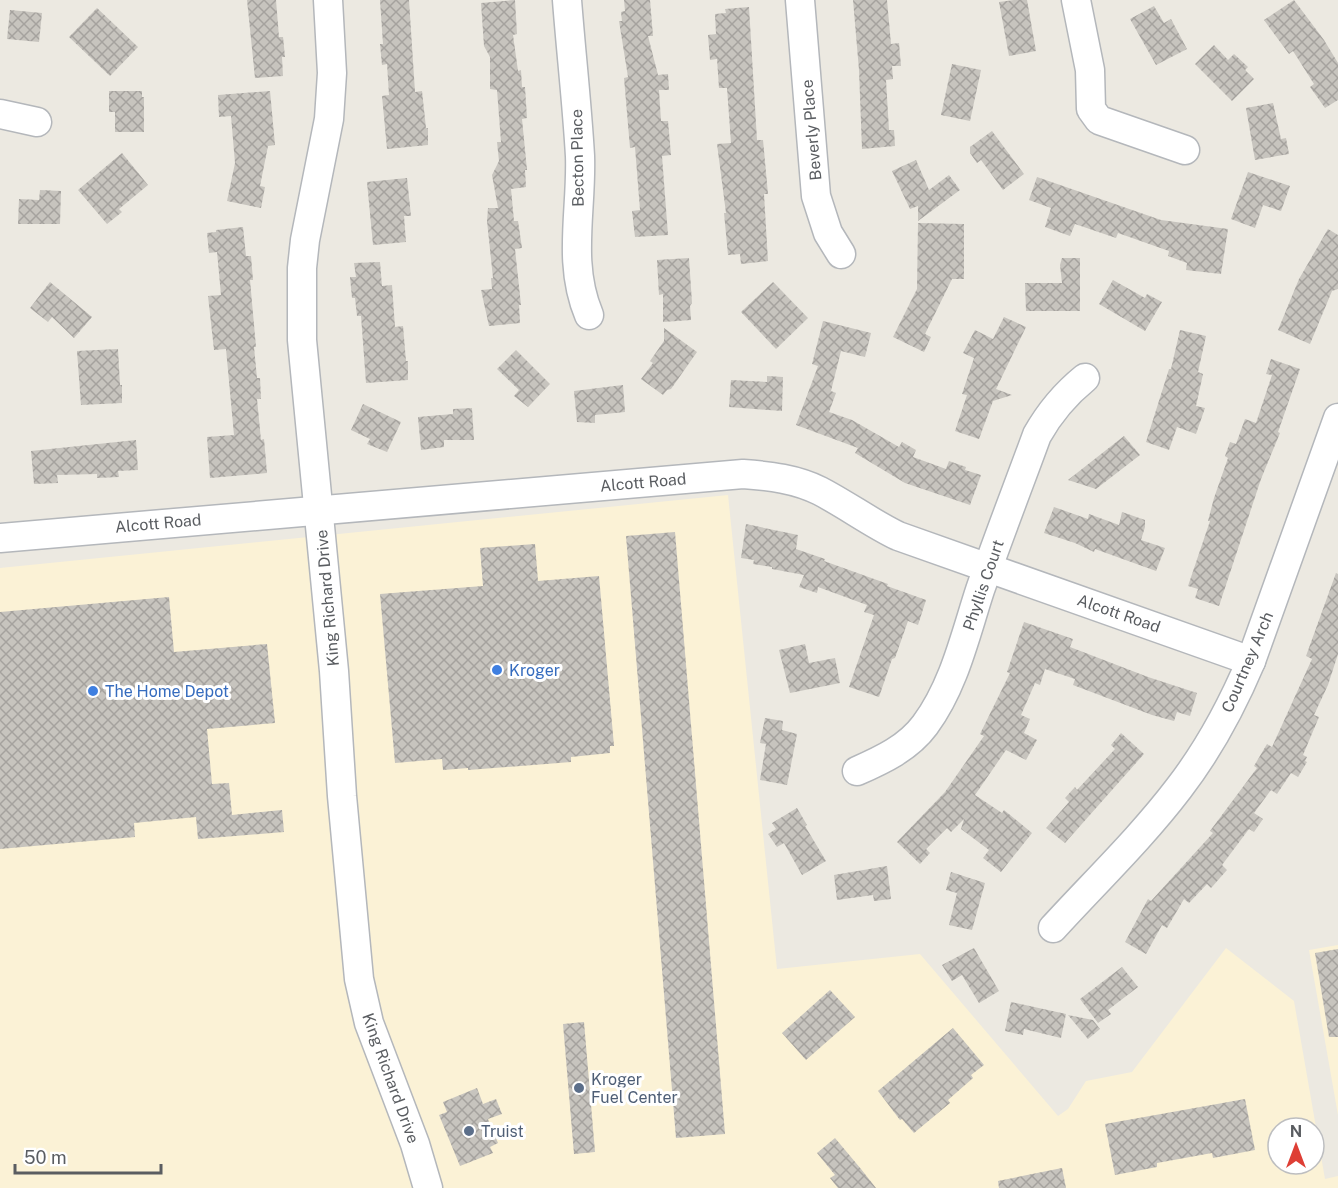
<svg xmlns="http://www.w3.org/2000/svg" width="1338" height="1188" viewBox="0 0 1338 1188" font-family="'Public Sans',sans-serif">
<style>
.commercial{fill:#fbf2d6;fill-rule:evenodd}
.building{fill:url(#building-cross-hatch)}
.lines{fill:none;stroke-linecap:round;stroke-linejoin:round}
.minor-casing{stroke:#b4b7bb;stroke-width:31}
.minor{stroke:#fff;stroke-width:28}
.shop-dot{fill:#3f7fe0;stroke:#fff;stroke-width:2}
.service-dot{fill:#5c6f8a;stroke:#fff;stroke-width:2}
.labels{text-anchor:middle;stroke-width:6;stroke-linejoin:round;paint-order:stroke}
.street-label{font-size:16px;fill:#5a5d61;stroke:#fff}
.shop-label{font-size:16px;fill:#366cbe;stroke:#fff;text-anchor:start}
.service-label{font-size:16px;fill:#4e5e75;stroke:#fff;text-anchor:start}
</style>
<defs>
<pattern id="building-cross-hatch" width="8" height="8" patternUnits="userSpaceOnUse" patternTransform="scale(1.5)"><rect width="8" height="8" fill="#c7c4be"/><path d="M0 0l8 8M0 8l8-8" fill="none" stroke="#a5a29e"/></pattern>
</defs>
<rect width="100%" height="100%" fill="#ece9e1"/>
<g class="commercial">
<path d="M728,495L777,969L920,954L1058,1116L1068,1109L1086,1081L1132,1072L1226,948L1294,1001L1325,1179L1338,1176V1188H0V568ZM1278,1128H1314V1164H1278Z"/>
<polygon points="1338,945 1338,1115 1309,950"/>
</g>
<g class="building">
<polygon points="247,0 276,0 279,37 283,37 285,57 282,57 283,76 255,78"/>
<polygon points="380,0 409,0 415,92 422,91 426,128 428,128 428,145 387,149 382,96 389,95 387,64 382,65 380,44 383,44"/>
<polygon points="515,0 517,34 513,35 518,71 521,70 522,87 525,87 527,118 522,119 527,170 525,170 526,187 511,189 514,221 518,221 522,248 515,249 521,305 519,305 520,323 489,326 481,290 492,289 491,278 493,278 487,221 488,208 498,208 492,175 499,161 497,142 501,142 497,90 490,89 490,57 484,46 481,3"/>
<polygon points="624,0 650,0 653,36 648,36 658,75 668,74 669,90 659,90 661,121 668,121 671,155 662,156 668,235 635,237 632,211 640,210 635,147 630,148 624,78 628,77 619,21 622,21 621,12 625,11"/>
<polygon points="853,0 887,0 891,44 899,43 901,66 892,66 893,79 886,80 889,130 894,130 895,146 862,149 859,70"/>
<polygon points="1014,0 1027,0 1036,51 1009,56 999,2"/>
<polygon points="1294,0 1324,40 1338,63 1338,100 1325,108 1310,87 1314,84 1293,51 1289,54 1264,20"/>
<polygon points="1154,6 1164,23 1171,19 1187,49 1156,65 1130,19"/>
<polygon points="749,7 757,140 763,140 768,194 764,194 768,261 741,264 740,254 728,255 724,213 726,213 717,144 731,143 727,88 719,88 717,59 710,60 708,35 716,34 715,14 726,13 725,9"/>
<polygon points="97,8 138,47 110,76 69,37"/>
<polygon points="10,10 42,13 39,42 7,39"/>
<polygon points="1214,45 1228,60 1234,54 1248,67 1245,70 1254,79 1232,101 1195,64"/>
<polygon points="952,64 981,70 970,121 941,115"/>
<polygon points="109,91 142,91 142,97 144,97 144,132 115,132 115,112 109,112"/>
<polygon points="270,91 275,145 268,146 260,186 265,187 261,208 227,201 235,163 231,116 219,117 218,95"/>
<polygon points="1273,103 1281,139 1286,138 1289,154 1255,160 1246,108"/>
<polygon points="992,131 1024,174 1003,190 981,160 977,163 970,153 970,147"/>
<polygon points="122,153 148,185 119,209 122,212 107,224 78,190"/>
<polygon points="916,160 929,190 949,175 960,190 918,221 918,206 910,209 892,171"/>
<polygon points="1248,172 1290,186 1281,211 1263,205 1255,228 1231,219"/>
<polygon points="1037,177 1161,220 1228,229 1221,274 1186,270 1187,263 1168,256 1169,251 1118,233 1116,238 1075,224 1070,236 1045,227 1051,208 1029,200"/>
<polygon points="407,178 411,216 404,216 406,242 373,245 367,182"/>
<polygon points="40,190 61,191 60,224 18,224 19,199 39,200"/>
<polygon points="918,223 964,224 964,279 952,279 925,334 931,337 924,352 893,337 917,289"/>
<polygon points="243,227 246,256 251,256 253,280 250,280 256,347 254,347 257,378 260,378 261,399 257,399 261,440 264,439 267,473 210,478 207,437 234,435 226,349 214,350 208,296 221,295 217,252 209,253 207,233 216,232 216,230"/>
<polygon points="1328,229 1338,235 1338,289 1332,291 1310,344 1278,330 1299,279"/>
<polygon points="689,258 692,303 690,306 691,320 663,322 663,294 659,295 657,260"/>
<polygon points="1062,258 1080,258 1080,311 1026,311 1025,283 1062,283 1060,265"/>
<polygon points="380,262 382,286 392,285 395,327 403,326 406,361 408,361 408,380 366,383 361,316 357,316 355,298 352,298 350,277 356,277 354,263"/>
<polygon points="1113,280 1145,298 1147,294 1162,302 1145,331 1099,304"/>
<polygon points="50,282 92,317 74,338 52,317 48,322 30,308"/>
<polygon points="773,282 808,318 776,349 741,312"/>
<polygon points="1004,317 1026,327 996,389 1012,395 993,401 979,439 955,431 967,395 962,394 974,358 963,353 975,330 993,339"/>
<polygon points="823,321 871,333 865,357 841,351 831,391 836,393 829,412 852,420 899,447 902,442 916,450 913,457 946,469 949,461 966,467 965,470 981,475 970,505 905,483 855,453 858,448 796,425 818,366 812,364"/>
<polygon points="664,328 697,352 671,389 667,390 663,395 641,379 653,363 650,361 664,341"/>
<polygon points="1180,330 1206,336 1198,372 1203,374 1196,406 1205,408 1196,434 1177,427 1169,450 1146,442 1169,369 1171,369"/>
<polygon points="118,349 120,385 122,385 122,403 81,405 77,351"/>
<polygon points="516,350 550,384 528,407 514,396 519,390 497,369"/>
<polygon points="1271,359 1300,369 1278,432 1280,433 1261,479 1219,606 1195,598 1198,589 1188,586 1210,521 1208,521 1214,498 1228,458 1225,456 1230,442 1236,444 1245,419 1256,423 1272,375 1266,374"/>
<polygon points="767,376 783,377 782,411 729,407 731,380 767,382"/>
<polygon points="623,385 625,412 595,415 595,423 577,422 574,391"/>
<polygon points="363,404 401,422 387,452 367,444 370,439 351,430"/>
<polygon points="472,408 474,440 444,440 444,447 421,450 418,417 453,414 453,409"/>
<polygon points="1124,436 1140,455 1096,489 1068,480"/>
<polygon points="136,440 138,470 118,471 119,477 97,478 97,474 57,475 58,483 34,484 31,451"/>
<polygon points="1054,507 1088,519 1089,514 1119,525 1122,512 1145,520 1145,527 1141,540 1165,548 1156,571 1095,549 1094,552 1075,543 1044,533"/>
<polygon points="746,524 798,535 796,549 825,559 824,561 888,584 887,586 926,600 918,625 908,621 895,658 892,659 879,697 849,687 874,615 864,612 867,605 818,587 817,593 799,587 804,575 772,569 772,567 753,564 754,560 741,558"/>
<polygon points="675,532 725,1134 676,1138 626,536"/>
<polygon points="535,544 538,581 599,576 614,746 610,746 610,753 571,757 571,762 468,770 468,768 443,770 442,759 395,763 380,594 483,586 480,548"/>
<polygon points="1336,573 1338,574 1338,654 1328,685 1314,715 1319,717 1303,755 1307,757 1305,761 1307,762 1298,777 1291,773 1277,794 1271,790 1254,813 1263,819 1254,832 1249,829 1222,865 1227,870 1211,888 1207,884 1189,903 1184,899 1167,928 1162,925 1146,954 1125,942 1148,899 1151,901 1213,833 1210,831 1257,768 1254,766 1267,744 1272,747 1312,659 1306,656"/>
<polygon points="169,597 174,652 267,644 275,723 207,729 212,784 229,783 232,815 282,810 284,832 198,839 196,817 134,823 135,837 0,849 0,612"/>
<polygon points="1024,622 1073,639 1070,647 1148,677 1197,693 1190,716 1177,712 1174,721 1152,715 1073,685 1075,679 1045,669 1040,685 1035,683 1021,715 1030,719 1024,733 1037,740 1026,760 1006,750 975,795 1002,813 1004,810 1032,833 1001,872 983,858 989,850 961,829 964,819 951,832 947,828 926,849 930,853 920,864 897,842 945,792 984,736 980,734 1010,673 1007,672"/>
<polygon points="805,644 809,663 835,658 840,683 790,693 779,650"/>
<polygon points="765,718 783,721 782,730 797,734 787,785 760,780 766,744 760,743"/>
<polygon points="1121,733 1144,754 1065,843 1046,828 1069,802 1065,798 1075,787 1077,790 1115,749 1111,745"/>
<polygon points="797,808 807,825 805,826 826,861 802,875 784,843 777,847 768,834 776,829 772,823"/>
<polygon points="887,866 891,899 874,901 873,895 837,900 834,875"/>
<polygon points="951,872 985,883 972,930 949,925 957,893 946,890"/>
<polygon points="974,948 999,991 979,1003 962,975 952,981 942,965"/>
<polygon points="1338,949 1338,1037 1329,1037 1315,953"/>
<polygon points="1122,967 1138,987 1108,1010 1111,1014 1098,1023 1080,999"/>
<polygon points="830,990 855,1017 806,1060 782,1033"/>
<polygon points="1011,1002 1066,1014 1061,1038 1024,1029 1023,1035 1005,1031"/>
<polygon points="1068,1015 1093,1020 1100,1029 1088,1039"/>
<polygon points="584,1022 595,1152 574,1154 563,1024"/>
<polygon points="953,1028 984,1065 971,1075 973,1078 948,1100 950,1103 914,1133 902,1119 900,1120 878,1091"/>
<polygon points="477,1088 483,1104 496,1099 502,1114 488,1119 498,1143 490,1147 493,1153 460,1166 439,1115 447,1112 443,1102"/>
<polygon points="1245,1099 1255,1150 1213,1158 1212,1153 1157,1163 1157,1167 1115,1175 1105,1124"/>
<polygon points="835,1138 861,1169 876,1188 838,1188 830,1178 835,1175 817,1153"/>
<polygon points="1062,1168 1066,1188 999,1188 998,1181"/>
</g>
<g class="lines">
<defs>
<g id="minor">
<polyline points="328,0 332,73 329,119 305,240 302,268 302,340 334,671 342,796 359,979 369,1023 415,1144 428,1188"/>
<path d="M567,0C571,52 577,104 580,156C582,210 567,263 589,315"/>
<polyline points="800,0 816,196 828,233 841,254"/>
<polyline points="1076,0 1090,70 1091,109 1099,120 1185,150"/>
<polyline points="0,114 37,122"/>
<path d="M0,538L743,474C770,476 796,479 820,491C847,505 871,523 898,536L1251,661"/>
<path d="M857,771C882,760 908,748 925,725C954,686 965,636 980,590C998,538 1018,487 1037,435C1050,412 1064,395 1085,378"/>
<path d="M1053,928C1095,882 1141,838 1179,788C1209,749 1232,706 1251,661L1338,418"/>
</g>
</defs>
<use href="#minor" class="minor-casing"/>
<use href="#minor" class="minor"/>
</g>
<g class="shop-dot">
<circle cx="497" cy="670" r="6"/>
<circle cx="93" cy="691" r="6"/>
</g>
<g class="service-dot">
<circle cx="579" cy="1088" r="6"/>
<circle cx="469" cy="1131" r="6"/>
</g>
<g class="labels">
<g class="street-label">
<text transform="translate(811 130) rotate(-95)" y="6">Beverly Place</text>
<text transform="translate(577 158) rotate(-91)" y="6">Becton Place</text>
<text transform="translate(643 482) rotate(-5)" y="6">Alcott Road</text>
<text transform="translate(158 523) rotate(-5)" y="6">Alcott Road</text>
<text transform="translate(983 585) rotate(-71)" y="6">Phyllis Court</text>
<text transform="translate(327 598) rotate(-95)" y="6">King Richard Drive</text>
<text transform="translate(1119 613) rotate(19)" y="6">Alcott Road</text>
<text transform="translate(1247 662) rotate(-67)" y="6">Courtney Arch</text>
<text transform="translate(391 1078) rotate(70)" y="6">King Richard Drive</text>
</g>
<g class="shop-label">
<text x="509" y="676">Kroger</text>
<text x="105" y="697">The Home Depot</text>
</g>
<g class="service-label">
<text x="591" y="1085">Kroger<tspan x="591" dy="18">Fuel Center</tspan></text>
<text x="481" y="1137">Truist</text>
</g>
</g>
<g transform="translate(1296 1146)"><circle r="28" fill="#ffffff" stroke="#bdbec0" stroke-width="1.5"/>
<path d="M0-4.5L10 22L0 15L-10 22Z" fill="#de3f35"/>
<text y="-9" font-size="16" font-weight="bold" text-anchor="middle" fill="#5a5d61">N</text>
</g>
<path d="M15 1164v9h146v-9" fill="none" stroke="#5a5d61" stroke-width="3"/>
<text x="24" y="1164" font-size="18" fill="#5a5d61" stroke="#ffffff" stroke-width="4.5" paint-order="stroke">50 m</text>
</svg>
